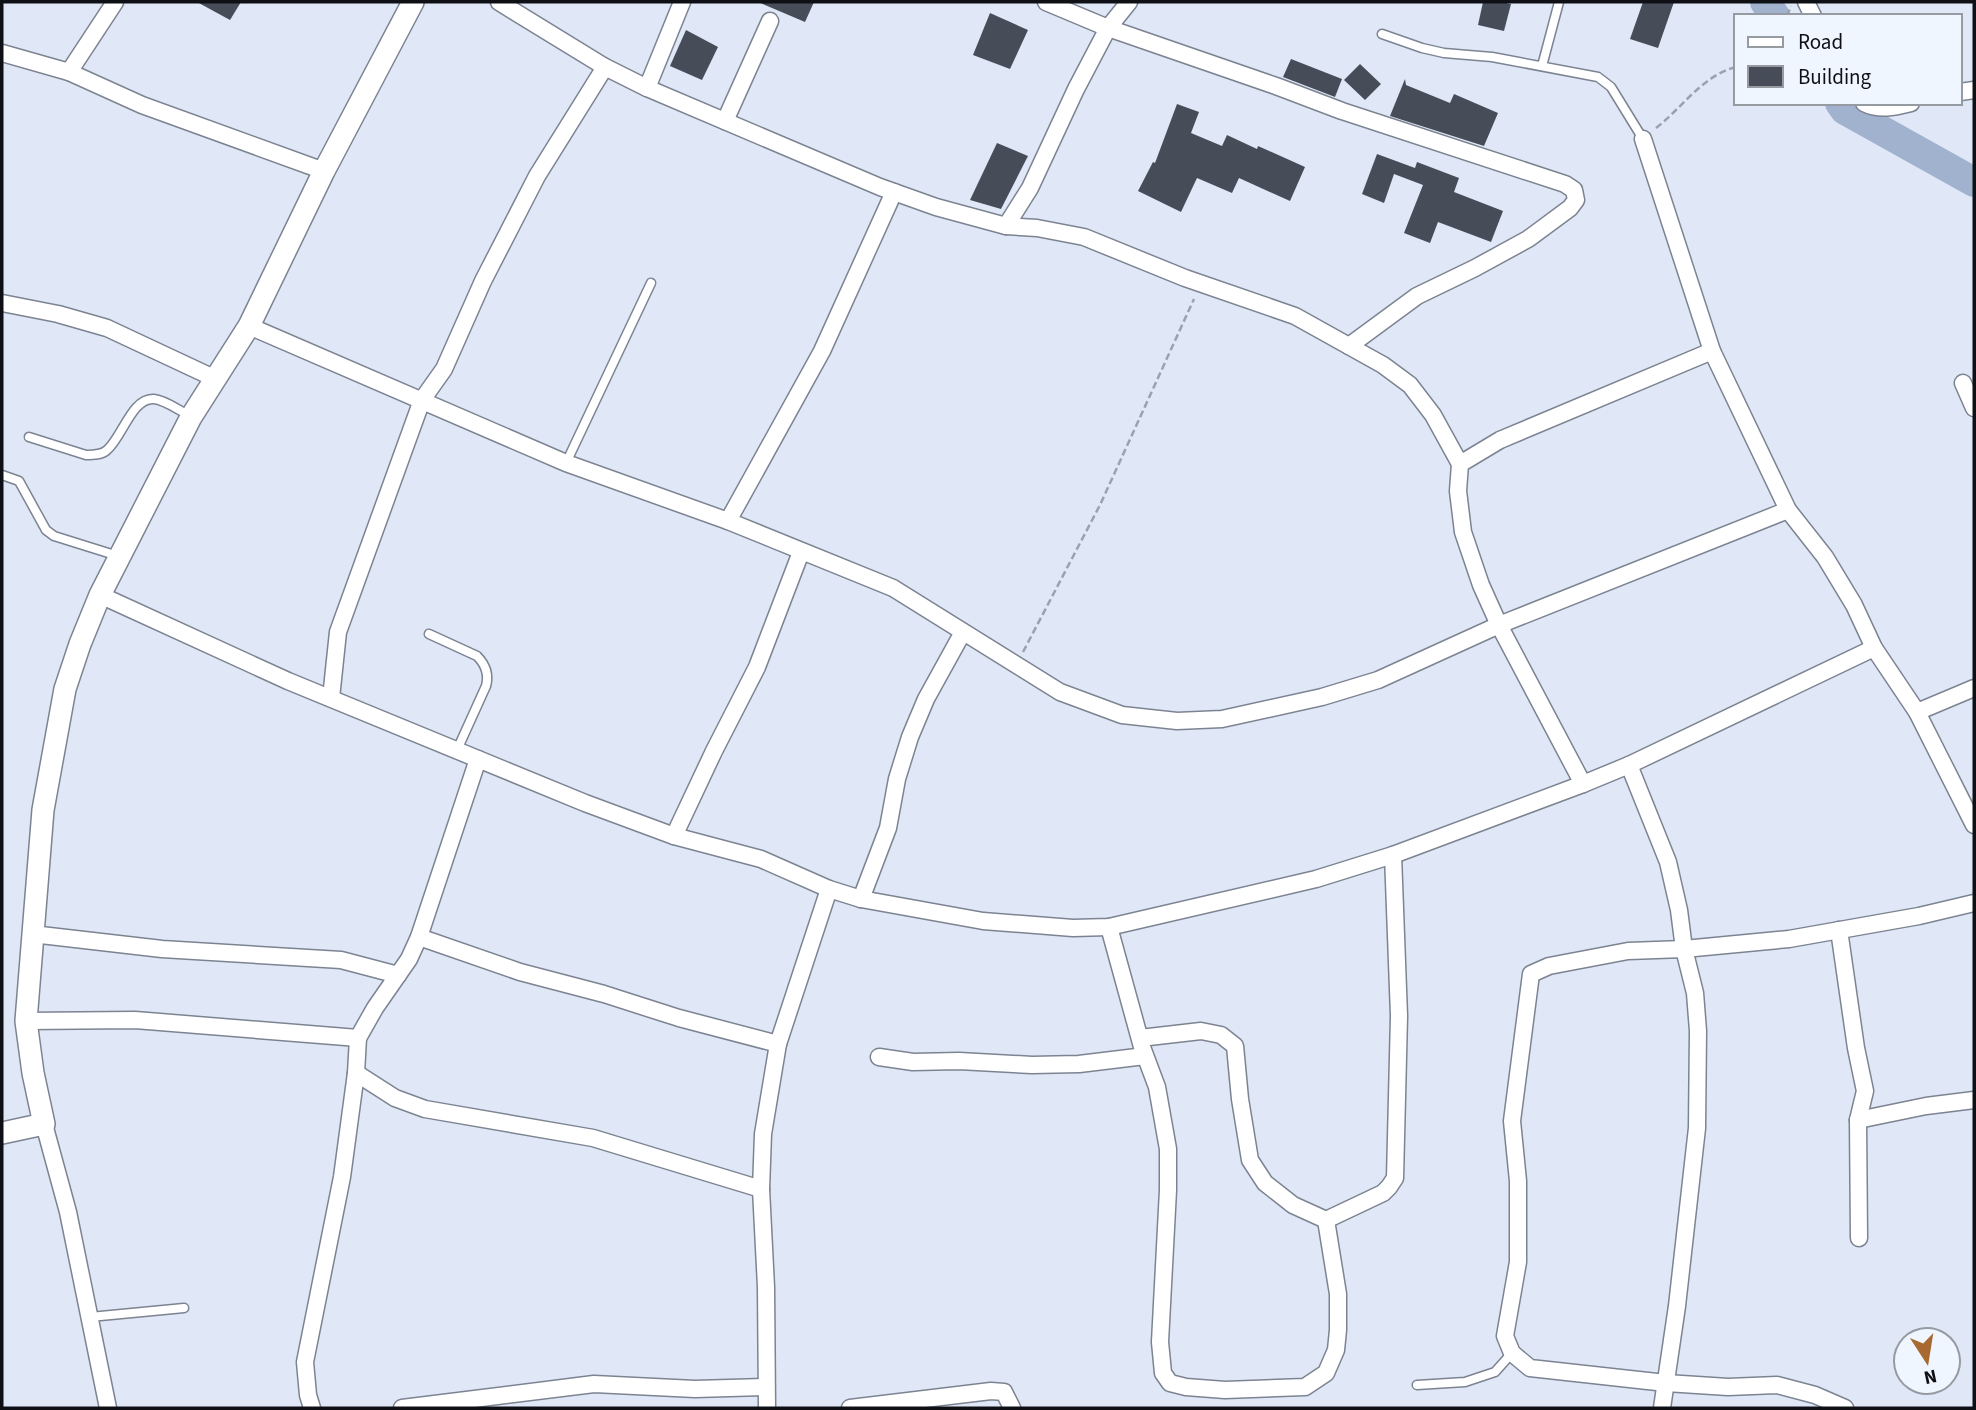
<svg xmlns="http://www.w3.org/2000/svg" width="1976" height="1410" viewBox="0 0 1976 1410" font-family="'Source Sans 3',sans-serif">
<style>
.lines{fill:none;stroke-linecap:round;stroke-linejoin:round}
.river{stroke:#a1b2cf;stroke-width:30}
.building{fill:#464d59}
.lane-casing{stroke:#7c8391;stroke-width:11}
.street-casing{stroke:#7c8391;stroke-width:19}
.secondary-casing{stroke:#7c8391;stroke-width:24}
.path{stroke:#9ba1ae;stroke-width:2.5;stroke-dasharray:7 3.5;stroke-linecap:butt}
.lane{stroke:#fff;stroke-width:8}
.street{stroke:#fff;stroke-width:16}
.secondary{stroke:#fff;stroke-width:21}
</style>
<rect width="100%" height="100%" fill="#e0e8f8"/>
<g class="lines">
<g class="river">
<polyline points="1765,2 1775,16"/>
<polyline points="1840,103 1845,110 1974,182"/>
</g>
</g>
<g class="building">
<polygon points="197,2 241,2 230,20"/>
<polygon points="758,2 814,2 805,22"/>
<polygon points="1483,2 1501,2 1511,4 1504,31 1478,25"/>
<polygon points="1643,2 1674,2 1658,48 1630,39"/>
<polygon points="990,13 1028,30 1010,69 973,55"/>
<polygon points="686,30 718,47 702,80 670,66"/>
<polygon points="1291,59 1342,79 1335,97 1283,77"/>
<polygon points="1360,64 1381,84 1365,100 1344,80"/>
<polygon points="1405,79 1406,85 1450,103 1454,94 1498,113 1484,146 1390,116"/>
<polygon points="1177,104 1199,112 1191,133 1222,146 1227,135 1257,149 1258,146 1305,167 1290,201 1239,178 1232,193 1197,178 1181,212 1138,191 1153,162 1155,163"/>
<polygon points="997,143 1028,156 1001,209 970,200"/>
<polygon points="1377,154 1415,168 1417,162 1459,178 1454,192 1503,211 1491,242 1438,222 1430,243 1404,233 1423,185 1394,174 1384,203 1362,194"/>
</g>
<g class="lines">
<defs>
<g id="lane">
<polyline points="1382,34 1422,48 1444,53 1492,57 1598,77 1611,87 1643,139"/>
<polyline points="1542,66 1559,2"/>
<path d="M29,437L86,455C93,455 102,455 107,450C122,438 132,397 154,399C165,400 178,410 189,415"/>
<polyline points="566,463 651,283"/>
<polyline points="2,475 19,481 46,530 54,536 118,556"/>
<path d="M429,634L477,656C486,665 489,675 486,686L457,750"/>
<polyline points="90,1317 184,1308"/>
<polyline points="1417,1385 1465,1382 1495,1372 1512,1353"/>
</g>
<g id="street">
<polyline points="499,2 605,67 647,88 880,187 936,207 1006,226 1037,228 1084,237 1185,278 1295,316 1383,365 1410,385 1433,415 1460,464"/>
<polyline points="1046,2 1108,28 1276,86 1342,111 1565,184 1574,190 1576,200 1570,208 1528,239 1475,268 1417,296 1349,346"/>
<polyline points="1806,2 1813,16"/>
<polyline points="2,53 69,72 142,105 324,171"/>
<polyline points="69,72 115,2"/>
<polyline points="647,88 682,2"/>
<polyline points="1960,92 1974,90"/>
<path d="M1864,103C1880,111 1895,107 1911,103"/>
<polyline points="725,121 770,21"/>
<polyline points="1643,139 1712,351 1788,510 1825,557 1854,605 1874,648 1917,712 1974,825"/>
<polyline points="1006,226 1030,188 1076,89 1108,28 1129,2"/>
<polyline points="2,303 58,314 107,328 216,379"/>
<polyline points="249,326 566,463 728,521 893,588 1060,692 1122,715 1177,721 1222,719 1322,697 1378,680 1499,625 1788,510"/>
<polyline points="1963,383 1974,408"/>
<polyline points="728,521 822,351 894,192"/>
<polyline points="100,595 288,681 585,803 674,836 761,859 829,889 861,899 983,921 1073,928 1109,927 1316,879 1393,855 1583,784 1629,765 1874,648"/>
<polyline points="331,698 338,632 422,400 444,369 483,281 537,176 605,67"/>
<polyline points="1917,712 1974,688"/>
<polyline points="1629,765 1668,862 1679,910 1684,949 1695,993 1698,1031 1697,1128 1677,1306 1662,1408"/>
<polyline points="1583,784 1499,625 1481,585 1463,532 1458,491 1460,464 1500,440 1712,351"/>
<polyline points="674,836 714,751 757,667 801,552"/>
<polyline points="861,899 888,828 897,779 910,737 926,699 963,632"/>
<polyline points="1109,927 1142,1047 1157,1087 1168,1149 1168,1190 1160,1342 1163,1373 1170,1383 1186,1387 1225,1390 1305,1387 1326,1373 1336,1350 1338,1330 1338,1294 1326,1220"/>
<polyline points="1839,930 1856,1048 1865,1091 1858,1120 1859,1238"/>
<polyline points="32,934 162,949 341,960 398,975"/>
<polyline points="419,937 520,972 604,994 679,1018 778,1044"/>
<polyline points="26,1021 135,1020 358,1038"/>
<polyline points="1140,1038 1201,1031 1221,1035 1235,1046 1240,1099 1250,1160 1265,1183 1293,1205 1326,1220 1383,1193 1389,1187 1395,1178 1399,1016 1393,855"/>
<polyline points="879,1057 913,1062 959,1061 1032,1065 1079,1064 1145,1056"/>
<polyline points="356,1073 395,1098 425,1109 593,1138 761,1189"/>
<polyline points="1858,1120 1926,1106 1974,1100"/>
<polyline points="44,1124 68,1212 108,1408"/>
<polyline points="312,1408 308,1395 305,1362 342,1177 356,1073 358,1038 375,1008 409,959 419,937 478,759"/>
<polyline points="402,1408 594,1384 695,1389 766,1387"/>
<polyline points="767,1408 766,1287 761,1189 763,1134 778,1044 829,889"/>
<polyline points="850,1408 991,1391 1004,1392 1012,1408"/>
<polyline points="1845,1408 1815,1395 1777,1385 1728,1387 1666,1383 1530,1368 1512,1353 1505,1336 1518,1262 1518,1181 1512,1121 1531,974 1549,966 1628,951 1684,949 1789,939 1919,916 1974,903"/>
</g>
<polyline id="secondary" points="2,1133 44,1124 33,1073 26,1021 43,810 65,689 80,644 100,595 191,417 249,326 324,171 413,2"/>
</defs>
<use href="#lane" class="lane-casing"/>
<use href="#street" class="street-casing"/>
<use href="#secondary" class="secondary-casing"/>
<g class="path">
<polyline points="1787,16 1791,6"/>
<path d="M1656,128C1682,108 1703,75 1736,67"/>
<polyline points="1023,652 1100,505 1194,299"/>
</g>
<use href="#lane" class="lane"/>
<use href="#street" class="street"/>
<use href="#secondary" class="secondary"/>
</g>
<rect width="1976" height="1410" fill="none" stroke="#0e1015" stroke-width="7"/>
<rect x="1734" y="14" width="228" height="91" fill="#f0f6ff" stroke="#969aa1" stroke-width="2"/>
<rect x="1748" y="37" width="35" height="10" fill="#ffffff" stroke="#969aa1" stroke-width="2"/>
<text x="1798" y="49" font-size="21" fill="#0e1015">Road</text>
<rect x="1748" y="66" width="35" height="21" fill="#464d59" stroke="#969aa1" stroke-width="2"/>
<text x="1798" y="84" font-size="21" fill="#0e1015">Building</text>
<g transform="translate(1927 1361) rotate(168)"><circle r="33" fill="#f0f6ff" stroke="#969aa1" stroke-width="2"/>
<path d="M0-5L12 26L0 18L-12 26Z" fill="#a86931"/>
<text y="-10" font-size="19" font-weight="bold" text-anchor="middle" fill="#0e1015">N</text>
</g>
</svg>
